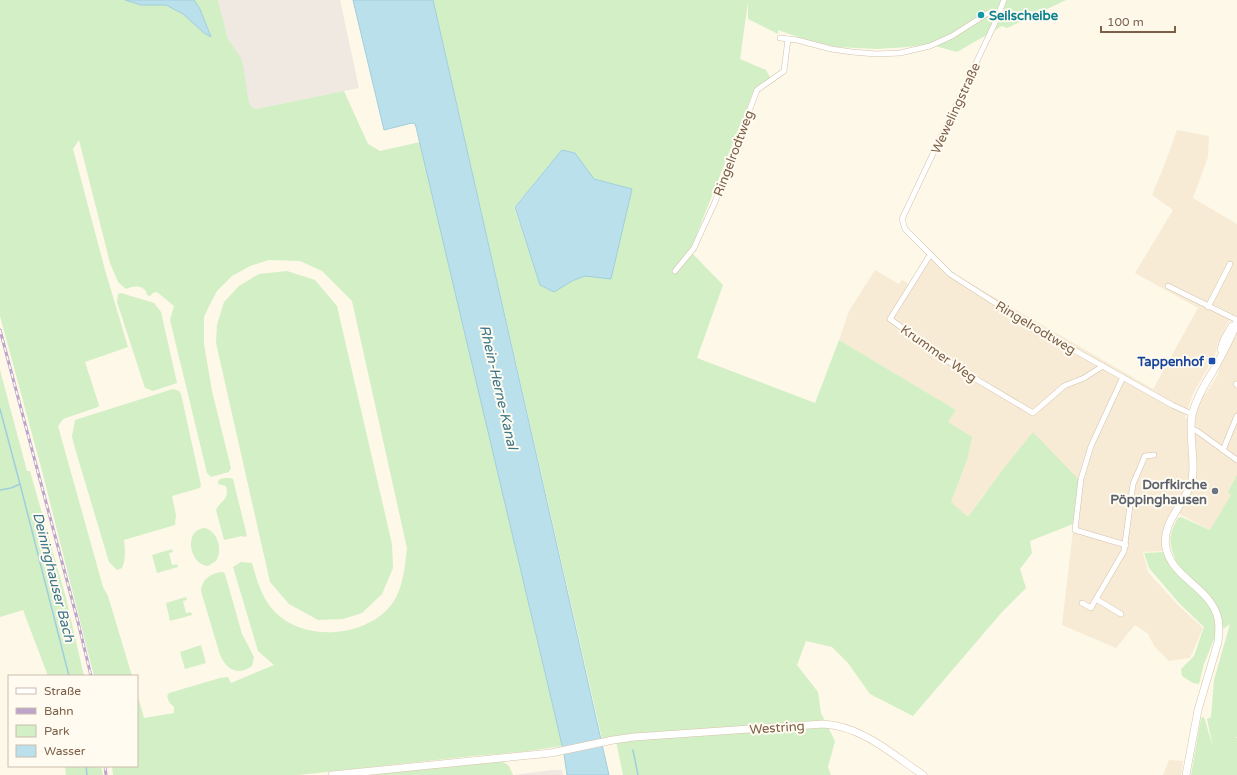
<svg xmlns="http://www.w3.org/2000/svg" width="1237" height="775" viewBox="0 0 1237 775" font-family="'Varela Round',sans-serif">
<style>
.residential{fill:#f7ebd6}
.industrial{fill:#efe9e2}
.green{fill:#d2efc5;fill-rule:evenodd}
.water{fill:#bae0eb;stroke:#9fcfde}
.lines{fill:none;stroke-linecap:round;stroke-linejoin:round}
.stream{stroke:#9fcfde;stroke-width:1.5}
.minor-casing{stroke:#d3c1ac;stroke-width:6}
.secondary-casing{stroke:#d9c3ab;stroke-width:8}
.minor{stroke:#fff;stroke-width:5}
.secondary{stroke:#fff;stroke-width:7}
.rail-casing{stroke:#bca4cb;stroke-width:3}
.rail{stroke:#fffbf1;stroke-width:1.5;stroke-dasharray:4.5;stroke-linecap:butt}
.culture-dot{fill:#0f9aa8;stroke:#fffbf1;stroke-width:1.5}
.transit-dot{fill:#1a4fb4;stroke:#fffbf1;stroke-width:1.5}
.worship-dot{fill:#6b7280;stroke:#fffbf1;stroke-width:1.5}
.labels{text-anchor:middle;stroke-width:4;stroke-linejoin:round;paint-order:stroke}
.culture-label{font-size:13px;font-weight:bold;fill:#0d838f;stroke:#fffbf1;text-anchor:start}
.street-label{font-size:13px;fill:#7d6048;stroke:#fffbf1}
.transit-label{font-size:13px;font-weight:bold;fill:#164399;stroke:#fffbf1;text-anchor:end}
.worship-label{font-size:13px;font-weight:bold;fill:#5b616d;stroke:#fffbf1;text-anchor:end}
.water-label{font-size:14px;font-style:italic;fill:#3c778b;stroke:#fffbf1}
</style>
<rect width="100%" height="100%" fill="#fef8e9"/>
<g class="residential">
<polygon points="1177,130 1209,136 1208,157 1193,198 1237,224 1237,316 1229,321 1218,343 1215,355 1193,394 1185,417 1189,420 1191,464 1189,482 1174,511 1165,551 1143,552 1148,572 1178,605 1203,628 1190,658 1169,661 1154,646 1148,634 1135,625 1116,648 1062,625 1079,479 984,494 968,518 951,502 967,460 948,422 956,410 839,340 849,311 875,270 899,284 902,280 909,284 930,249 956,275 1153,389 1198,308 1135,273 1173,210 1152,195 1164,166"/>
<polygon points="1237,328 1237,480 1231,488 1230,497 1210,530 1179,514 1189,495 1194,423 1200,398 1207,392 1218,374 1222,357"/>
<polygon points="1169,760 1183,761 1181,775 1163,775"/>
</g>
<g class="industrial">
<polygon points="218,0 340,0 359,88 256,109 253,108 249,103 242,62 228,39"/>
<polygon points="562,770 563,775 513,775 552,770"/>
</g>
<g class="green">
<path d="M0,0H125L141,5H166L183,14L204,33L211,37L200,9L194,0H218L228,39L241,58L243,65L249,103L253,108L256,109L344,91L368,144L380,151L420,142L562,746L521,752L473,756L298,775H113L112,766H137V693L144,718L174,713V707L169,702L167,696L169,693L220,678L228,677L231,683L274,665L258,651L233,567L241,562L252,563C257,581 262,599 275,612C305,643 367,637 392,604C403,589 405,566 407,548L352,301L322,271L300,261L269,260L250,266L232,276L217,291L210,304L204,317V344L212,391L231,468L229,472L211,477L207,473L170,320L174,306L157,292L153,293L150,296L147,295C146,285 133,285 126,289L118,282L110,263L79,140L73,149L105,270L128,347L85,362L99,405L98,407L63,419L58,426L103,587L108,596L132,676H94L42,471L0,316Z"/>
<path d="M433,0H1066L1007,28L1002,26L957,52L928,44L908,47L877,49L836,47L810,41L778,30V34L748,19V2L740,59L766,70L771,79L754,90L690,251L723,285L697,358L815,403L839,340L956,410L948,422L972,437L967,460L951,502L968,517L1004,468L1033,432L1079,480L1073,524L1030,541L1032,553L1020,569L1026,588L1002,612L913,716L870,694L848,663L832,647L806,641L797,665L818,692L821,713L835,741L828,767L831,775H623L615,736L602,739ZM562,150L575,153L594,179L632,189L585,276L572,281L554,291L540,285L514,207Z"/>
<polygon points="287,271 315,280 337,306 392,544 393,568 382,594 362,613 343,619 318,620 289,604 270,582 216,343 217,325 224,302 239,286 259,274"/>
<polygon points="121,293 154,303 161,312 177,383 153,391 145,388 117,302 118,294"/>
<polygon points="0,370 27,471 30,471 66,598 84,676 48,676 23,610 0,617"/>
<path d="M173,389L179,391L181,394L201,485L200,488L172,496L176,515L175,525L124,540C125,549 126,560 122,568L117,570L109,562L74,445L72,436L75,420Z"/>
<path d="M1237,475V737H1235L1237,738V775H1191L1201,718L1204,717L1213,747L1207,719L1211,717L1214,680L1230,624L1216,634L1204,664L1199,684L1193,683L1182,676L1181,669L1194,656L1204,627L1179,603L1149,568L1144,553L1165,552L1168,560L1175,558C1168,543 1169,533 1178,518L1181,517L1210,530L1231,495L1228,492Z"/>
<path d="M224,478H230L233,479L247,536L243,537L242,536L224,540L216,510C220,500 230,501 226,486L218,484V482L220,479Z"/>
<path d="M205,528C218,532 223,550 216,561L208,566C189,565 183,529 205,528Z"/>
<polygon points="172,549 173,552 169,553 172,565 177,564 178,567 157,573 152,555"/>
<path d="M223,572L225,574L242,634L254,657L252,666C238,676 227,670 220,655L201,591C202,578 212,573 223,572Z"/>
<polygon points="186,597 187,600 183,601 186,613 191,612 192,615 170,621 166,603"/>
<polygon points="201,645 206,663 185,669 180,652"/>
<polygon points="502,761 509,766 513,775 355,775"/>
<polygon points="65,766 101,766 103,775 66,775"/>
</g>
<g class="water">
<polygon points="125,0 194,0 200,9 211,37 204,33 183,14 166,5 141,5"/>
<polygon points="353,0 433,0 609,775 567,775 564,754 555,715 416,127 415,124 412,123 384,130"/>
<polygon points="562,150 575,153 594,179 632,189 611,279 585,276 572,281 554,292 540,285 515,207"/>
</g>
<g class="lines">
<g class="stream">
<polyline points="0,409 20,484 11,488 0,490"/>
<polyline points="20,484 69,676"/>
<polyline points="633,750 638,775"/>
<polyline points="86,766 87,775"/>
</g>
<defs>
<g id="minor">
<polyline points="1004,0 994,25 902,219 905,229 950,274 1033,327 1172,405 1192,414"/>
<polyline points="780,38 797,40 831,49 852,52 876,54 900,53 930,46 952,36 988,13 999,13"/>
<polyline points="930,255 890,319 959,369 1033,413 1064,386 1084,378 1103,366"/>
<polyline points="675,271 694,248 697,241 715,202 757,90 784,71 788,39"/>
<polyline points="1168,286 1237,320"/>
<polyline points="1208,307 1230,264"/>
<polyline points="1123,377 1091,446 1081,479 1075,530 1126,545"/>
<polyline points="1236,384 1237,385"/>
<polyline points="1191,429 1197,431 1237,460"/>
<polyline points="1223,450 1237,416"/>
<polyline points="1082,603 1091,608 1096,599"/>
<polyline points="1121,614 1096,599 1124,551 1133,484 1145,456 1154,455"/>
</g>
<g id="secondary">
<polyline points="1221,349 1224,340 1232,326"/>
<path d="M332,775L551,753L613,740L634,737L823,724C862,726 892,754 923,775"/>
<path d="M1186,775L1198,710L1218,642C1219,632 1220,623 1217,615C1208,587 1172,577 1166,548C1161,524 1183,505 1191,484C1197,466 1188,436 1192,415C1196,399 1204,385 1213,371C1222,355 1231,339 1237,322"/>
</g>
</defs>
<use href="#minor" class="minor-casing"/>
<use href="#secondary" class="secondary-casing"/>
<use href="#minor" class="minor"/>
<use href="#secondary" class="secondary"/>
<defs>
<g id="rail">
<polyline points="0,330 78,622 91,676"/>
<polyline points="105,766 106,775"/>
</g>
</defs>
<use href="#rail" class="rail-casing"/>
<use href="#rail" class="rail"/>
</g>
<circle class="culture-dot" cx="981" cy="15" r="4"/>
<rect class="transit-dot" x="1208" y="357" width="8" height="8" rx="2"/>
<circle class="worship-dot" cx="1215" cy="491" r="4"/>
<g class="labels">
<g class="culture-label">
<text x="989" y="20">Seilscheibe</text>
</g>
<g class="street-label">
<text transform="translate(955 108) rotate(-65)" y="5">Wewelingstraße</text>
<text transform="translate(733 153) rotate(-69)" y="5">Ringelrodtweg</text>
<text transform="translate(1036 327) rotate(31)" y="5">Ringelrodtweg</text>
<text transform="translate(939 353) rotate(35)" y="5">Krummer Weg</text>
<text transform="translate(777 727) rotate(-4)" y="5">Westring</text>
</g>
<g class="transit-label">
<text x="1204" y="366">Tappenhof</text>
</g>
<g class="worship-label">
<text x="1207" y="489">Dorfkirche<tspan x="1207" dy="15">Pöppinghausen</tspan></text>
</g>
<g class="water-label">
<text transform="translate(499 387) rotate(77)" y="5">Rhein-Herne-Kanal</text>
<text transform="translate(54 577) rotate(76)" y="5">Deininghauser Bach</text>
</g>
</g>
<rect x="8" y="675" width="130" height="92" fill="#fffbf1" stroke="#cbbdad"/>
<rect x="16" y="688" width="20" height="6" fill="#ffffff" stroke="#cbbdad"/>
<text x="44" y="695" font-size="12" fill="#7d6048">Straße</text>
<rect x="16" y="708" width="20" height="6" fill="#bca4cb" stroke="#cbbdad"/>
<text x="44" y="715" font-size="12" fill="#7d6048">Bahn</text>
<rect x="16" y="725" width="20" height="12" fill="#d2efc5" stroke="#cbbdad"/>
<text x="44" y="735" font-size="12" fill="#7d6048">Park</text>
<rect x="16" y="745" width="20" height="12" fill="#bae0eb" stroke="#cbbdad"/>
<text x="44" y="755" font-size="12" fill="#7d6048">Wasser</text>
<path d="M1101 26v6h74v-6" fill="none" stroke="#7d6048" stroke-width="2"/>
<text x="1107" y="26" font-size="12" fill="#7d6048" stroke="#fffbf1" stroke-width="3" paint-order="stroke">100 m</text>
</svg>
